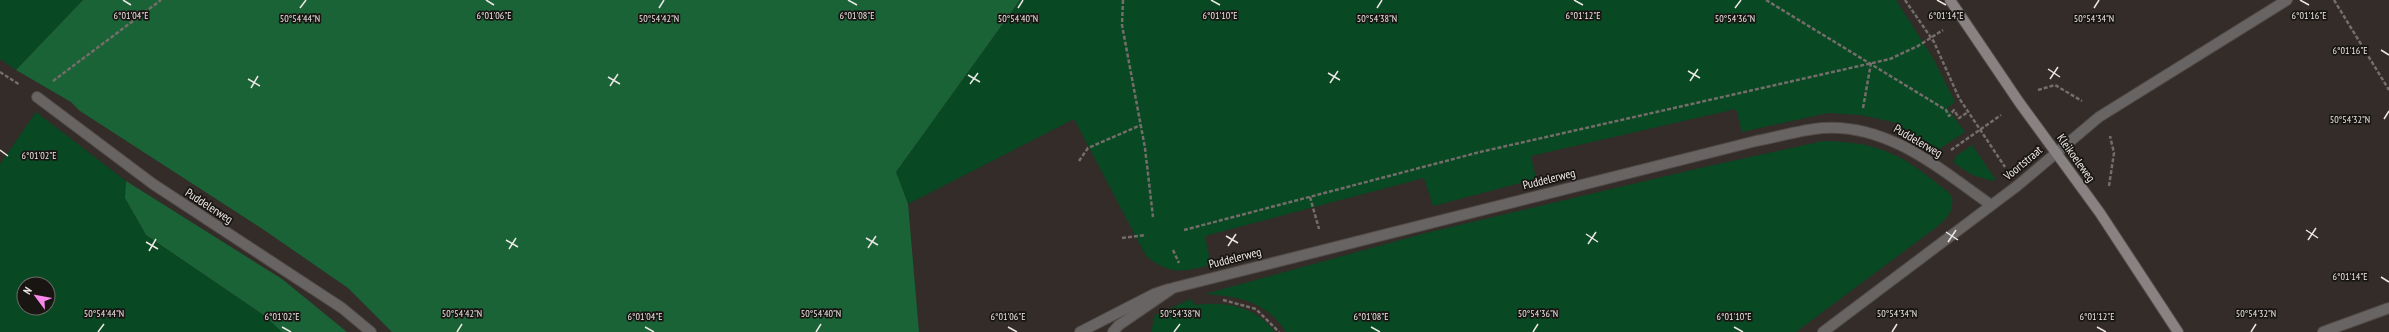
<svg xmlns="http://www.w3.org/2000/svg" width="2389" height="332" viewBox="0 0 2389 332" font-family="'PT Sans Narrow',sans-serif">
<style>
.green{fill:#084823;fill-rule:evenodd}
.forest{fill:#1a6336}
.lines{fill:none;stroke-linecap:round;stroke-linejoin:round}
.lane-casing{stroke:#514a46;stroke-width:12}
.street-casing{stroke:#514a46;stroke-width:12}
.secondary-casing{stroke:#514a46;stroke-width:12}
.path{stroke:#746d6a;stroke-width:2.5;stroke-dasharray:4 2;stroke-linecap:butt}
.lane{stroke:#686464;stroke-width:10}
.street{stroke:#686464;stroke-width:10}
.secondary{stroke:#898283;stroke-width:10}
.ticks{fill:none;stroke:#ece7e4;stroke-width:1.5}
.labels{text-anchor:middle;stroke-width:3.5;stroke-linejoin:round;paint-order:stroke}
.street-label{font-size:12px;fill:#ece7e4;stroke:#181513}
.ticks-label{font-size:10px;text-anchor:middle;fill:#ece7e4;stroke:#181513;stroke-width:3.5;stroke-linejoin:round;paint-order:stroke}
</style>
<rect width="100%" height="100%" fill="#332c28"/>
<g class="green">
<polygon points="0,0 83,0 16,70 0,59"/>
<path d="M1020,0H1896L1933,58L1955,102L1947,108L1965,132L1938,150L1893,122L1861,115L1828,113L1742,132L1736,109L1531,156L1536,179L1433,206L1424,178L1205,236L1211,265C1182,272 1170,275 1146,256L1074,119L908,204L896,172Z"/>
<path d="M36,112L126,181L125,198L146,235L265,316L282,332H0V164ZM24,284H48V308H24Z"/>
<path d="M1823,141C1882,142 1904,156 1949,193L1952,197C1954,211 1948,217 1938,226L1796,332H1286C1267,302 1238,296 1205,294L1426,233L1700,168Z"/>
<polygon points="1972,145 1996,180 1993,181 1972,175 1954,163 1955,157"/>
<path d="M1191,299L1195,305C1226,301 1255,306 1275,332H1151L1155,315Z"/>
</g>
<g class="forest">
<polygon points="83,0 1020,0 896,172 908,204 919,332 392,332 348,288 264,230 80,111 71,102 16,70"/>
<polygon points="126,181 282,279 347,332 282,332 265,316 146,235 125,198"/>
</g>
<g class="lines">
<defs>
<polyline id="lane" points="1080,332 1154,294 1169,289"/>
<g id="street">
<polyline points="37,97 153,184 342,308 371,332"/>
<path d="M1113,332L1119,325L1173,288L1756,141C1778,137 1800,130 1822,128C1888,123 1940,169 1991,205"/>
<polyline points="1823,332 2017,186 2099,117 2287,0"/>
<polyline points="2323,332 2389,308"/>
</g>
<polyline id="secondary" points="1950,0 2019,102 2100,213 2178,332"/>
</defs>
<use href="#lane" class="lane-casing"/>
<use href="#street" class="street-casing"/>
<use href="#secondary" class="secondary-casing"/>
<g class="path">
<polyline points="1123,0 1122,25 1145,148 1153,217"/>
<polyline points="1766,0 1946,110 1949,116 1954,110 1959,118 1968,112"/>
<polyline points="1905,0 1934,42 1959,98 2005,167"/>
<polyline points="2334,0 2389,90"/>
<polyline points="0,72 20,85"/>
<polyline points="53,81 161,0"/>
<polyline points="2038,90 2055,85 2082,101"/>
<polyline points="1863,108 1871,63"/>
<polyline points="1951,150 2001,115"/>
<polyline points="1079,161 1088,148 1141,125"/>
<polyline points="2109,186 2114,153 2110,136"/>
<polyline points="1310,197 1319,229"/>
<polyline points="1184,230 1480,152 1890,59 1918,46 1943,30"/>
<polyline points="1122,238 1146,235"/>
<polyline points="1173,250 1179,263"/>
<polyline points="1223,300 1256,309 1279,332"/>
</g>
<use href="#lane" class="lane"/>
<use href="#street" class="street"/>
<use href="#secondary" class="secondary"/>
</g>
<path class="ticks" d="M123,0L131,5M486,0L494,5M848,0L857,5M1211,0L1220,5M1574,0L1583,5M1937,0L1946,5M2300,0L2309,5M300,8L306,0M659,8L664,0M1018,8L1023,0M1377,8L1382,0M1735,8L1741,0M2094,8L2099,0M2381,50L2389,55M2048,69L2060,77M1688,71L1700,78M1328,73L1340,80M968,75L980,82M608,77L620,84M248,79L260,86M2050,79L2058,67M1690,81L1698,69M1330,83L1338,71M970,84L978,73M610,86L618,74M251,88L258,76M2384,119L2389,111M0,150L8,156M2306,230L2318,238M1946,232L1958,240M1586,234L1598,242M1226,236L1238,243M866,238L878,245M506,240L518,247M2308,240L2316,228M146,242L158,249M1948,242L1956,230M1588,244L1596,232M1228,246L1236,234M868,248L876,236M509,249L516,238M149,251L156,239M2381,277L2389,282M282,327L291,332M645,327L654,332M1008,327L1017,332M1371,327L1380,332M1734,327L1743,332M2097,327L2106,332M98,332L104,324M457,332L462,324M816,332L821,324M1174,332L1180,324M1533,332L1538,324M1892,332L1897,324M2251,332L2256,324"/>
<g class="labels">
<g class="street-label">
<text transform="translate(1918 141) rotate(30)" y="4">Puddelerweg</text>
<text transform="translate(2076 158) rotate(54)" y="4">Kleikoeleweg</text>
<text transform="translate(2023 163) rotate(-40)" y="4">Voortstraat</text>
<text transform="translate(1549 179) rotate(-14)" y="4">Puddelerweg</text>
<text transform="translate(209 206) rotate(33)" y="4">Puddelerweg</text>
<text transform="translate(1235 258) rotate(-14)" y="4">Puddelerweg</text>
</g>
</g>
<g class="ticks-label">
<text x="1220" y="19">6°01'10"E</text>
<text x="131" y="19">6°01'04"E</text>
<text x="494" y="19">6°01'06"E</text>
<text x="857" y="19">6°01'08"E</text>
<text x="1583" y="19">6°01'12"E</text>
<text x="1946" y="19">6°01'14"E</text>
<text x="2309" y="19">6°01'16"E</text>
<text x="1735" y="22">50°54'36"N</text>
<text x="2094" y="22">50°54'34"N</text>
<text x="300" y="22">50°54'44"N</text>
<text x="659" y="22">50°54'42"N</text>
<text x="1018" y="22">50°54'40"N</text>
<text x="1377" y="22">50°54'38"N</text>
<text x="2350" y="54">6°01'16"E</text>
<text x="2350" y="123">50°54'32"N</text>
<text x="39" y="159">6°01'02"E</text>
<text x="2350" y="280">6°01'14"E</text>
<text x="104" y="317">50°54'44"N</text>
<text x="462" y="317">50°54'42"N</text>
<text x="821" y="317">50°54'40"N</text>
<text x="1180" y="317">50°54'38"N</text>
<text x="1538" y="317">50°54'36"N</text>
<text x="1897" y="317">50°54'34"N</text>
<text x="2256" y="317">50°54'32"N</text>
<text x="282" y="320">6°01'02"E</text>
<text x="645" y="320">6°01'04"E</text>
<text x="1008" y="320">6°01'06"E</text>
<text x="1371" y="320">6°01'08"E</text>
<text x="1734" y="320">6°01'10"E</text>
<text x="2097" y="320">6°01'12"E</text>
</g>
<g transform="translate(36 296) rotate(302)"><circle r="19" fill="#181513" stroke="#6d6967"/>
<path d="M0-3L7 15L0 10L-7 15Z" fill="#f888eb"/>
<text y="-6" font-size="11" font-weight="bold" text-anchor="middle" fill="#ece7e4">N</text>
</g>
</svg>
